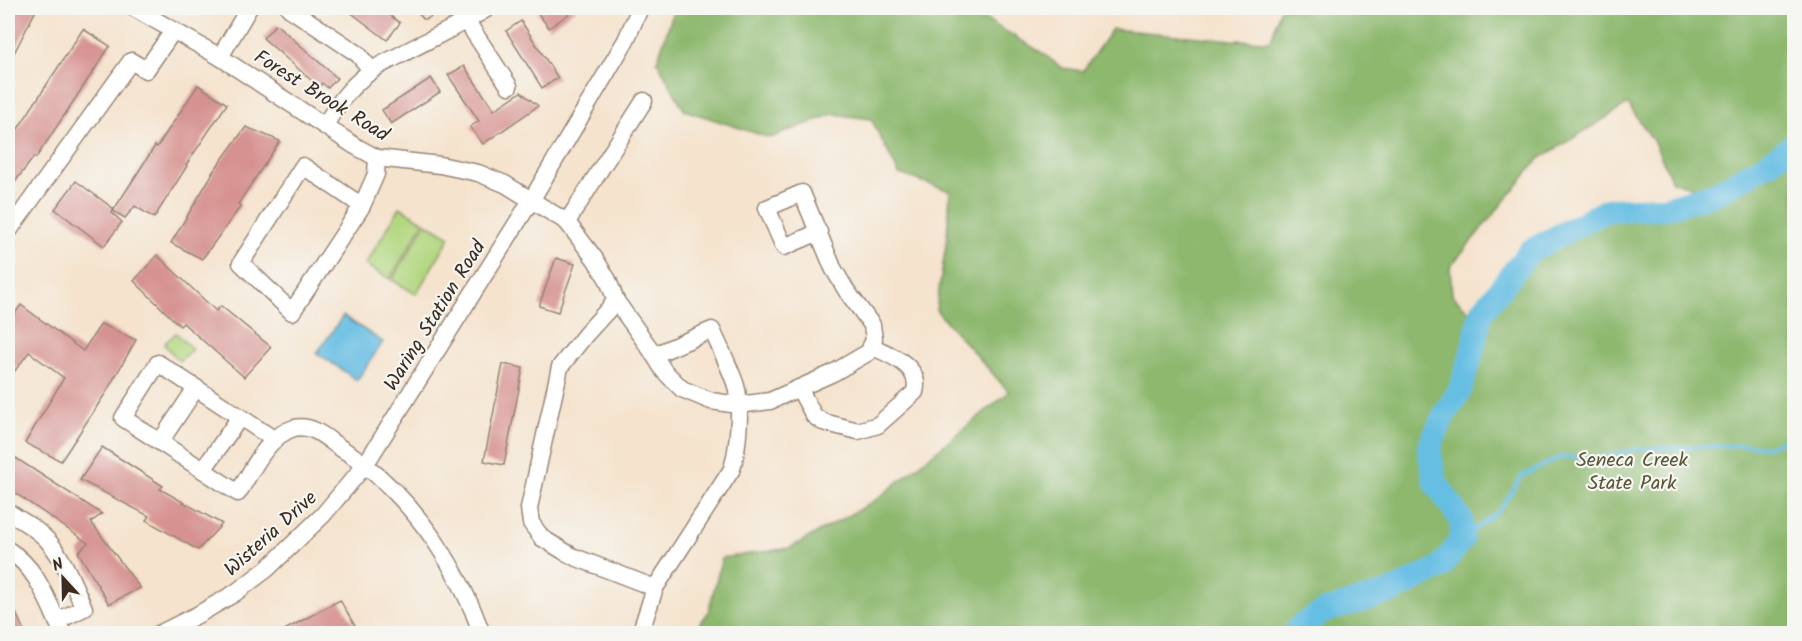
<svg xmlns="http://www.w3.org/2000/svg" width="1802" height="641" viewBox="0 0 1802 641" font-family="Kalam,sans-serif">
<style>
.green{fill:#b2d780;stroke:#76804f;stroke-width:1.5}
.forest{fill:#8db86e;stroke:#647146;stroke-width:1.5;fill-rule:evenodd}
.water{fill:#66bee3;stroke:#507480;stroke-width:1.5}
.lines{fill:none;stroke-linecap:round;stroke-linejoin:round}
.stream{stroke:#66bee3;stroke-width:4}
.river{stroke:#66bee3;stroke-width:24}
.building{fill:#d69290}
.minor-casing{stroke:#988676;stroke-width:19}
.minor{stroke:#fff;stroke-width:16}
.labels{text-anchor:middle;stroke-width:4.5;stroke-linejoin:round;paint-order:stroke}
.street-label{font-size:20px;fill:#3b2a1e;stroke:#f6f6f2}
.park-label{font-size:20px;fill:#595536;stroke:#f6f6f2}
</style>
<rect width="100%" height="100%" fill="#f6f6f2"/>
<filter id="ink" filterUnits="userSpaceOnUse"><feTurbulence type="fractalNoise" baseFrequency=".0167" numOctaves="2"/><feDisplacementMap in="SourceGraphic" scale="12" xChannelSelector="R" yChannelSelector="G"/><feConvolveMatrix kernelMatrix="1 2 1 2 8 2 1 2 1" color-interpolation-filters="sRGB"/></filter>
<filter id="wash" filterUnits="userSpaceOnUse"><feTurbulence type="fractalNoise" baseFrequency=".008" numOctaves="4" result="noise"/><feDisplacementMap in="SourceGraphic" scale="24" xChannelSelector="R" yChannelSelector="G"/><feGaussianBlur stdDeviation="1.35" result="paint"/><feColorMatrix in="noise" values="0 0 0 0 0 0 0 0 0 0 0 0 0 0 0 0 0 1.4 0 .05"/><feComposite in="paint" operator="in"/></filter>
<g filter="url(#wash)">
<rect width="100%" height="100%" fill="#f5e3cd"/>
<g class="green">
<polygon points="400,207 424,222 390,279 365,265"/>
<polygon points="426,223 450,237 416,294 392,280"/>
<polygon points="176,333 192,349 179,361 164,344"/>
</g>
<path class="forest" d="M675,8H966L1041,52L1062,68L1083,71L1112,29L1232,40L1271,41L1280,8H1794V633H693L708,613L722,558L790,548L876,500L1009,392L936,310L947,238L950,191L899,174L871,119L833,114L770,138L684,110L657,61ZM1628,104L1654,142L1672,181L1713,195L1665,208L1607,210L1530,251L1481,313L1468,310L1452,295L1450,267L1539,159Z"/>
<polygon class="water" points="343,316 383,342 357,380 317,353"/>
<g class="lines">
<polyline class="stream" points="1462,539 1499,511 1522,476 1561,457 1598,458 1637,449 1746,445 1768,447 1794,435"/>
<polyline class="river" points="1294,634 1300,626 1325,611 1391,592 1441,567 1462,539 1461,520 1435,481 1429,448 1444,415 1460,390 1471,357 1481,313 1530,251 1607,210 1665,208 1714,194 1765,165 1794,145"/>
</g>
<g id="blocks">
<g class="building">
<polygon points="11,8 37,8 8,65 8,14"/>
<polygon points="345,8 380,8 400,23 387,40"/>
<polygon points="415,8 443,8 427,19 423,19"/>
<polygon points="543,8 577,8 549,28 537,12"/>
<polygon points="521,21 558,78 542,88 506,31"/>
<polygon points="276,24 337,78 328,88 322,83 319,87 263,38"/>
<polygon points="83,29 110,46 36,158 34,157 8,191 8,144"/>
<polygon points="464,66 494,110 521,92 538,106 483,144 470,127 479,121 448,75"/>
<polygon points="431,78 440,92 391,124 382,110"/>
<polygon points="198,85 227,104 186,165 187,166 154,218 135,206 125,218 113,211 155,146 157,147"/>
<polygon points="246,127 280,141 238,204 241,206 202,259 171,243 213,173 212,173"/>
<polygon points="76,181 114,209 112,213 122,222 104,246 55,209"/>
<polygon points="157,255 216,311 221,306 271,347 244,377 183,323 180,326 134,281"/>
<polygon points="556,258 575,264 558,312 539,306"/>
<polygon points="21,305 83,351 101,324 136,340 105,394 61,461 25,443 64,378 29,352 8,380 8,323"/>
<polygon points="503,364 523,368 504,465 484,461"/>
<polygon points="102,447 163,486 160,489 222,524 198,550 146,520 149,516 80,480"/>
<polygon points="8,453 102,514 91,522 140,588 109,604 78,552 88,543 8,488"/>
<polygon points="8,596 25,633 8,633"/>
<polygon points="340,600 359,633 279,633"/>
</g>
</g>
</g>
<g filter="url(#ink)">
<use href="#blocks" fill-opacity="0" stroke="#988676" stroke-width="1.5"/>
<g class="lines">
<defs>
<g id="minor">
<polyline points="134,8 220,57 355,146 377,158 440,165 478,173 505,184 567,222 595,259 608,280 616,301 651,350 664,371 682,389 711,401 738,405 770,401 833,373 869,352 874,339 872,325 846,290 833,268 802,193 767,208 784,247 819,232"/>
<polyline points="289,8 358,54 371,70"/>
<polyline points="458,8 509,86"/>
<polyline points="220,57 249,8"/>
<path d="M325,125C338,104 350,86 370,72C378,65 389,61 398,56C428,40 459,26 488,8"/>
<polyline points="362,206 303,166 241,263 292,312 362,206 376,174 377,158"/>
<polyline points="567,222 644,101"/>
<polyline points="8,232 131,61 146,70 173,31"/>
<polyline points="616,301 586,334 560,367 529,508 531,523 542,538 572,556 655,588"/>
<path d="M799,388L814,416L823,422L858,431L878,425L915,392C922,366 890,355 871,346"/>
<path d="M275,440L158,363L123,418L238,493C252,471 267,436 294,428C312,424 325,437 339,447C348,453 357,458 365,465C419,508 459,569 482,634"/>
<polyline points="160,442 196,388"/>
<polyline points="203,470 240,417"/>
<path d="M8,512C22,521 38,529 49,542C65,561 74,586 84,608L57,621"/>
<path d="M8,550C38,568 48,603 63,634"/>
<polyline points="159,634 199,614 235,593 267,569 323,515 365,465 532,199 626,40 640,8"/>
<path d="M640,634L655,588L732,469C738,449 742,406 736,386C730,367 720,348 712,330L654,355"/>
</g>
</defs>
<use href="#minor" class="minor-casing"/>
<use href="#minor" class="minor"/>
</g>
</g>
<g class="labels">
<g class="street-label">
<text transform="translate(322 95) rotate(32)" y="7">Forest Brook Road</text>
<text transform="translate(434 315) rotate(-58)" y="7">Waring Station Road</text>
<text transform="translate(270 533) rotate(-42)" y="7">Wisteria Drive</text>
</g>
<g class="park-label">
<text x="1632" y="466">Seneca Creek<tspan x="1632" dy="23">State Park</tspan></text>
</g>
</g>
<rect width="1802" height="641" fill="none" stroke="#f6f6f2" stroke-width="30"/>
<g transform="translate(63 578) rotate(338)" stroke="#f6f6f2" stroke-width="4.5" paint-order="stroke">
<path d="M0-4.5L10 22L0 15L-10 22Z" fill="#3b2a1e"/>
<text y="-9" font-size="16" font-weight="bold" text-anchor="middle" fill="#3b2a1e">N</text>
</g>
</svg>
